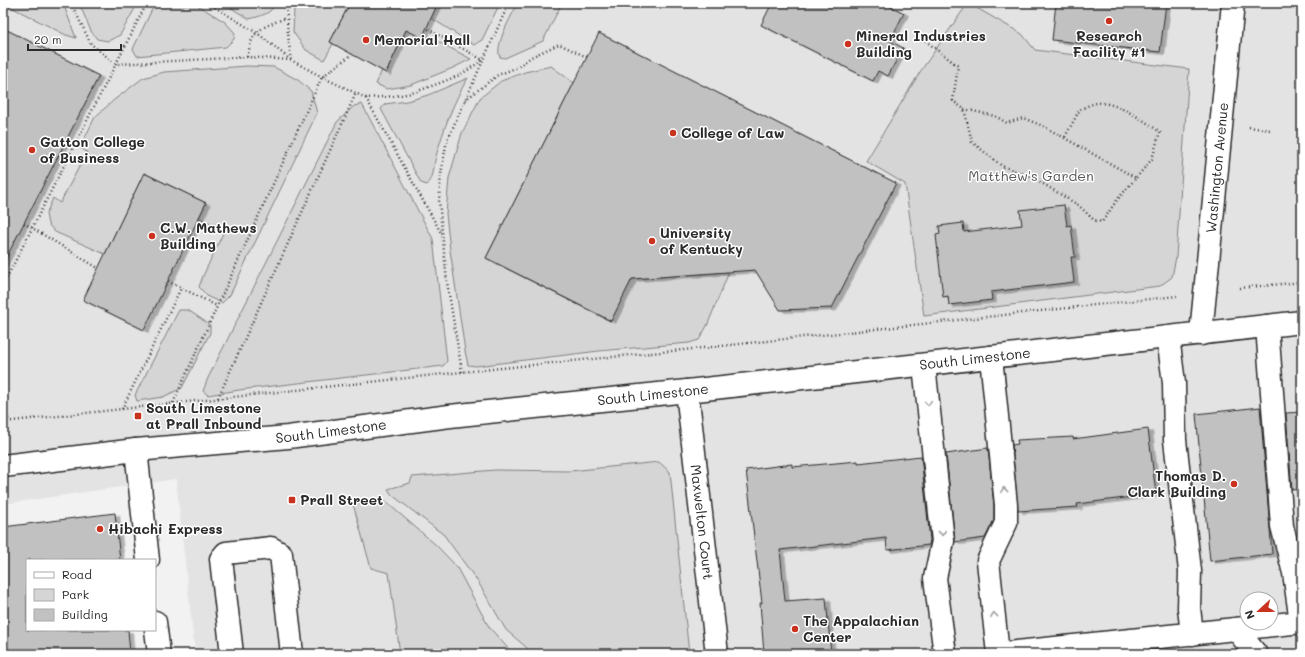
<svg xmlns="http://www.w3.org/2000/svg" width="1305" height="657" viewBox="0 0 1305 657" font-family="Mali,sans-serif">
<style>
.built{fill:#e3e3e3;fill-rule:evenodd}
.green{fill:#d5d5d5;stroke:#808080}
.building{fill:#c1c1c1;stroke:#2b2b2b;filter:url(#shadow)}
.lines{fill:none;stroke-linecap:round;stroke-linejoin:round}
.minor-casing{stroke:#2b2b2b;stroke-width:25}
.major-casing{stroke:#2b2b2b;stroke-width:25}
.path{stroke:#2b2b2b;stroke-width:2.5;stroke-dasharray:1 3;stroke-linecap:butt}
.minor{stroke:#fff;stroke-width:22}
.major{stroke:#fff;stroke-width:22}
.oneway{stroke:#a0a0a0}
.poi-dot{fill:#c8321e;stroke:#fff;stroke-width:1.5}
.labels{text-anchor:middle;stroke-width:3;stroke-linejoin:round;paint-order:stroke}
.poi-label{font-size:14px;font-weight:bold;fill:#2b2b2b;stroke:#fff;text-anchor:start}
.street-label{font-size:14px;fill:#2b2b2b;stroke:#fff}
.park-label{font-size:14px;fill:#565656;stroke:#fff}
</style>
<defs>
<filter id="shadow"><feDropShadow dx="4.5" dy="2.5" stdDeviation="0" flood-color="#0004"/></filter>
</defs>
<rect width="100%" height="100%" fill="#f2f2f2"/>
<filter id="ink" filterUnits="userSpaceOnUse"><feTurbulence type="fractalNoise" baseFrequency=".025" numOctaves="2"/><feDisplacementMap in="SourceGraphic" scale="8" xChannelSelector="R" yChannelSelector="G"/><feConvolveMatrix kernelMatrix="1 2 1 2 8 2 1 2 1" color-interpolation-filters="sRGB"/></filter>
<g filter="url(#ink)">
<path class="built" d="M3,3H1302V654H195L176,479L3,504ZM1247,599H1271V623H1247Z"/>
<g class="green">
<polygon points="3,3 63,3 76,38 66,35"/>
<polygon points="79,3 138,3 120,35 108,41 97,39 91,31"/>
<polygon points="155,3 194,3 225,22 235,33 234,39 226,47 137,56 133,49"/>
<path d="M223,3H276C271,14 261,16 249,19Z"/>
<polygon points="297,3 350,3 330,42 333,44 324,60 306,50 293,32 294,9"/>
<polygon points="438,3 500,3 482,40 474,45 431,18"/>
<path d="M518,3H562L543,41L505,58L500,57C494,45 512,15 518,3Z"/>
<polygon points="968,3 1022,34 1035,50 1189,69 1176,257 1172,277 1160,286 924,316 905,184 866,161 920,72"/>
<polygon points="406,30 422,37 424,34 471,59 453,68 411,85 387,89 376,84 382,70 386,73"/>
<polygon points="247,66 274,67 298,80 311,91 317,113 230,295 222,303 208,297 199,287 203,276 225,229 199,218 206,203 144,173 105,254 55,232 48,224 46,214 53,198 60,203 87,152 80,148 95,117 114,100 143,78 164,72"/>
<polygon points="551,66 574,83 486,258 610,321 632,279 729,272 707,326 699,340 689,343 599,351 476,366 468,365 465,351 450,250 446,214 449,178 462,133 480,98 501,81 525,72"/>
<path d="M468,78C453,102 444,129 436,156C433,166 435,177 427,185L421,183L381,109L385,104L407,101L428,95Z"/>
<polygon points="362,104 433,239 447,361 443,366 239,390 208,395 203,391 208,378 337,122 354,106"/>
<polygon points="179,310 188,310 210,325 210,333 182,388 163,397 137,401 135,395"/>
<polygon points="659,462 670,472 689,654 534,654 506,630 478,582 444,535 392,495 388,489 410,483 412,477 495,470 570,471"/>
<polygon points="385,501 436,545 456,566 489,627 513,654 400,654 389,573 371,568 353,504 381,505"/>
</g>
<g class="building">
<polygon points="350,3 438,3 422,38 406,30 386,73 330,42"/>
<polygon points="772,3 884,3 904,13 890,41 903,48 888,76 878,71 873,81 761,25"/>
<polygon points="1056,3 1166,3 1160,52 1052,40"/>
<polygon points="3,28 99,76 3,264"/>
<polygon points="599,33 896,183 832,308 780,310 755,270 632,279 611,321 486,258"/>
<polygon points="144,173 206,203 144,330 83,300"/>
<polygon points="1064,205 1067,226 1071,225 1075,257 1071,257 1074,282 991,292 992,300 949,305 948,296 943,297 936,235 940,234 939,226 963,223 964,232 1022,225 1020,210"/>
<polygon points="1260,407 1272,554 1210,561 1196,414"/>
<polygon points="1302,412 1302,489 1292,490 1286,413"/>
<polygon points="1148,429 1156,494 1077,504 1078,507 1018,511 1012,445 1018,444 1017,440 1073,437 1073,439"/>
<polygon points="988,448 994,506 994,520 985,538 955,542 946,454"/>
<polygon points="921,456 930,540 929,545 887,550 886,538 780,550 785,601 826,598 831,654 764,654 760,603 762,603 746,470 792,464 792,467 858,461 858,463"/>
<polygon points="115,513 120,560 27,560 27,630 128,630 130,654 3,654 3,527"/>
</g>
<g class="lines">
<defs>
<g id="minor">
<polyline points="1267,326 1282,526 1294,573 1301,622"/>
<path id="s1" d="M1201,334L1233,3"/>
<polyline points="1168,337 1174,383 1175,440 1190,571 1189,608 1192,634"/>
<polyline points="991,357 1006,505 1006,523 988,561 998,654 1302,622"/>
<polyline points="924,365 943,541 935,578 945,654"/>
<path id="s2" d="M687,391L717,654"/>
<polyline points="136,450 148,560"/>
<polyline points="155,622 159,654"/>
<polyline points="1236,629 1256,654"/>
<polyline points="232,654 221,559 226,553 271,548 281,554 292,654"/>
</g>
<g id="major">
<path id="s3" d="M3,466L136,450L288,437L450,416L687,391L1302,322"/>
</g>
</defs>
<use href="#minor" class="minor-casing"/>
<use href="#major" class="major-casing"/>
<g class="path">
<polyline points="71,3 91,44 116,64 247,57 291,60"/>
<polyline points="208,3 257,33 291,60 322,77 366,98 395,96 412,93 440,83 460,75 483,60 426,28"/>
<polyline points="286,3 288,35 291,59"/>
<polyline points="922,38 958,66 953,101 964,109 972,142 1002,166 1032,177 1078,205 1094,220 1102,222 1117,200 1136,178 1043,126 1023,118 1007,123 995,116 964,109"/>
<path d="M247,57C249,51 250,43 253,38C258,27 276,22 286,18"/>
<polyline points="366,98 441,233"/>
<polyline points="465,100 498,75 518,67 531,57 559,44 587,57"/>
<polyline points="1249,127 1270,130"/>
<path d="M1065,137L1080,109C1086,107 1094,102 1101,103C1120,104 1145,121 1160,132L1152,159L1136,178"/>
<polyline points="24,223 98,268"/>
<polyline points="168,281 217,306"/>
<polyline points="3,285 147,3"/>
<polyline points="1240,288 1302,282"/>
<polyline points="462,372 447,282 439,200 441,174 446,145 454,125 509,3"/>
<polyline points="218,398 356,93"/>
<polyline points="173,403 322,77 352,54"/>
<polyline points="122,409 181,288"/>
<polyline points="3,412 10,421"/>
<polyline points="3,422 462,372 712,347 1177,296"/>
</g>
<use href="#minor" class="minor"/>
<use href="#major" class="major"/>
</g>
<defs><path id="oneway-chevron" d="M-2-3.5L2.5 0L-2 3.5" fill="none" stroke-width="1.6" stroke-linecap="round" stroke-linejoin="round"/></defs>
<g class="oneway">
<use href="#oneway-chevron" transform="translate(928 403) rotate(84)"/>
<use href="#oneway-chevron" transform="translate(1004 490) rotate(-96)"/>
<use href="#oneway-chevron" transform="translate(942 533) rotate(84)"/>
<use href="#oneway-chevron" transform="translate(994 615) rotate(-96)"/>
</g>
</g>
<g class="poi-dot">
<circle cx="1109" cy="21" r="4"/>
<circle cx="366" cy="40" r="4"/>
<circle cx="848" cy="44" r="4"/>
<circle cx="673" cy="133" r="4"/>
<circle cx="32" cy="150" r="4"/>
<circle cx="152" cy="236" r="4"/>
<circle cx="652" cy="241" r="4"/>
<rect x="134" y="412" width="8" height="8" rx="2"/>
<circle cx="1234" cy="484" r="4"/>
<rect x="288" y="496" width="8" height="8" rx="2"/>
<circle cx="100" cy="529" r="4"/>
<circle cx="795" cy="629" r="4"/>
</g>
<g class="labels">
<g class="poi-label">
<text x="856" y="41">Mineral Industries<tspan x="856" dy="16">Building</tspan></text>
<text x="1109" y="41" text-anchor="middle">Research<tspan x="1109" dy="16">Facility #1</tspan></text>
<text x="374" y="45">Memorial Hall</text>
<text x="681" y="138">College of Law</text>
<text x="40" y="147">Gatton College<tspan x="40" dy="16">of Business</tspan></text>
<text x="160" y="233">C.W. Mathews<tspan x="160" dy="16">Building</tspan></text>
<text x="660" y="238">University<tspan x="660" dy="16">of Kentucky</tspan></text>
<text x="146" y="413">South Limestone<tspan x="146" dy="16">at Prall Inbound</tspan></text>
<text x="1226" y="481" text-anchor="end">Thomas D.<tspan x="1226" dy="16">Clark Building</tspan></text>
<text x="300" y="505">Prall Street</text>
<text x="108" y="534">Hibachi Express</text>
<text x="803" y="626">The Appalachian<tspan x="803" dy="16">Center</tspan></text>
</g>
<g class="street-label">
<text dy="5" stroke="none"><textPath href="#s1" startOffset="167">Washington Avenue</textPath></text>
<text dy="5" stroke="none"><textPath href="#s3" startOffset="978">South Limestone</textPath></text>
<text dy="5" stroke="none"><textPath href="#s3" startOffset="654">South Limestone</textPath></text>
<text dy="5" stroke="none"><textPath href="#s3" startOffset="330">South Limestone</textPath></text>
<text dy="5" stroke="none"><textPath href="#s2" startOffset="132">Maxwelton Court</textPath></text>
</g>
<g class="park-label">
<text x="1031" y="181">Matthew's Garden</text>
</g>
</g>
<rect width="1305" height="657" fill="none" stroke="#fff" stroke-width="16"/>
<rect x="8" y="8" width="1289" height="641" fill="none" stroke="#2b2b2b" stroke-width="1.5" filter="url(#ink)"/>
<rect x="26" y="559" width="130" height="72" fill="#ffffff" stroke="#aaaaaa"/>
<rect x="34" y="572" width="20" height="6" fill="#ffffff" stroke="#aaaaaa"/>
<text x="62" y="579" font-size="12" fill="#2b2b2b">Road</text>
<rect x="34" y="589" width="20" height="12" fill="#d5d5d5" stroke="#aaaaaa"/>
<text x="62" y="599" font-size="12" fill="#2b2b2b">Park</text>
<rect x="34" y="609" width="20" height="12" fill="#c1c1c1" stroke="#aaaaaa"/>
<text x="62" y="619" font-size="12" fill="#2b2b2b">Building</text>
<g transform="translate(1259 611) rotate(248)"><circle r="19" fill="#ffffff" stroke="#aaaaaa"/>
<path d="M0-3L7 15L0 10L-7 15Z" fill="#c8321e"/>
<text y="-6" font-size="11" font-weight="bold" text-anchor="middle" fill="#2b2b2b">N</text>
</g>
<path d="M28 44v6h93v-6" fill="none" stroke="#2b2b2b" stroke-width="2"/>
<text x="34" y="44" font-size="12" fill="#2b2b2b" stroke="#ffffff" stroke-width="3" paint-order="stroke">20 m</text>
</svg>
